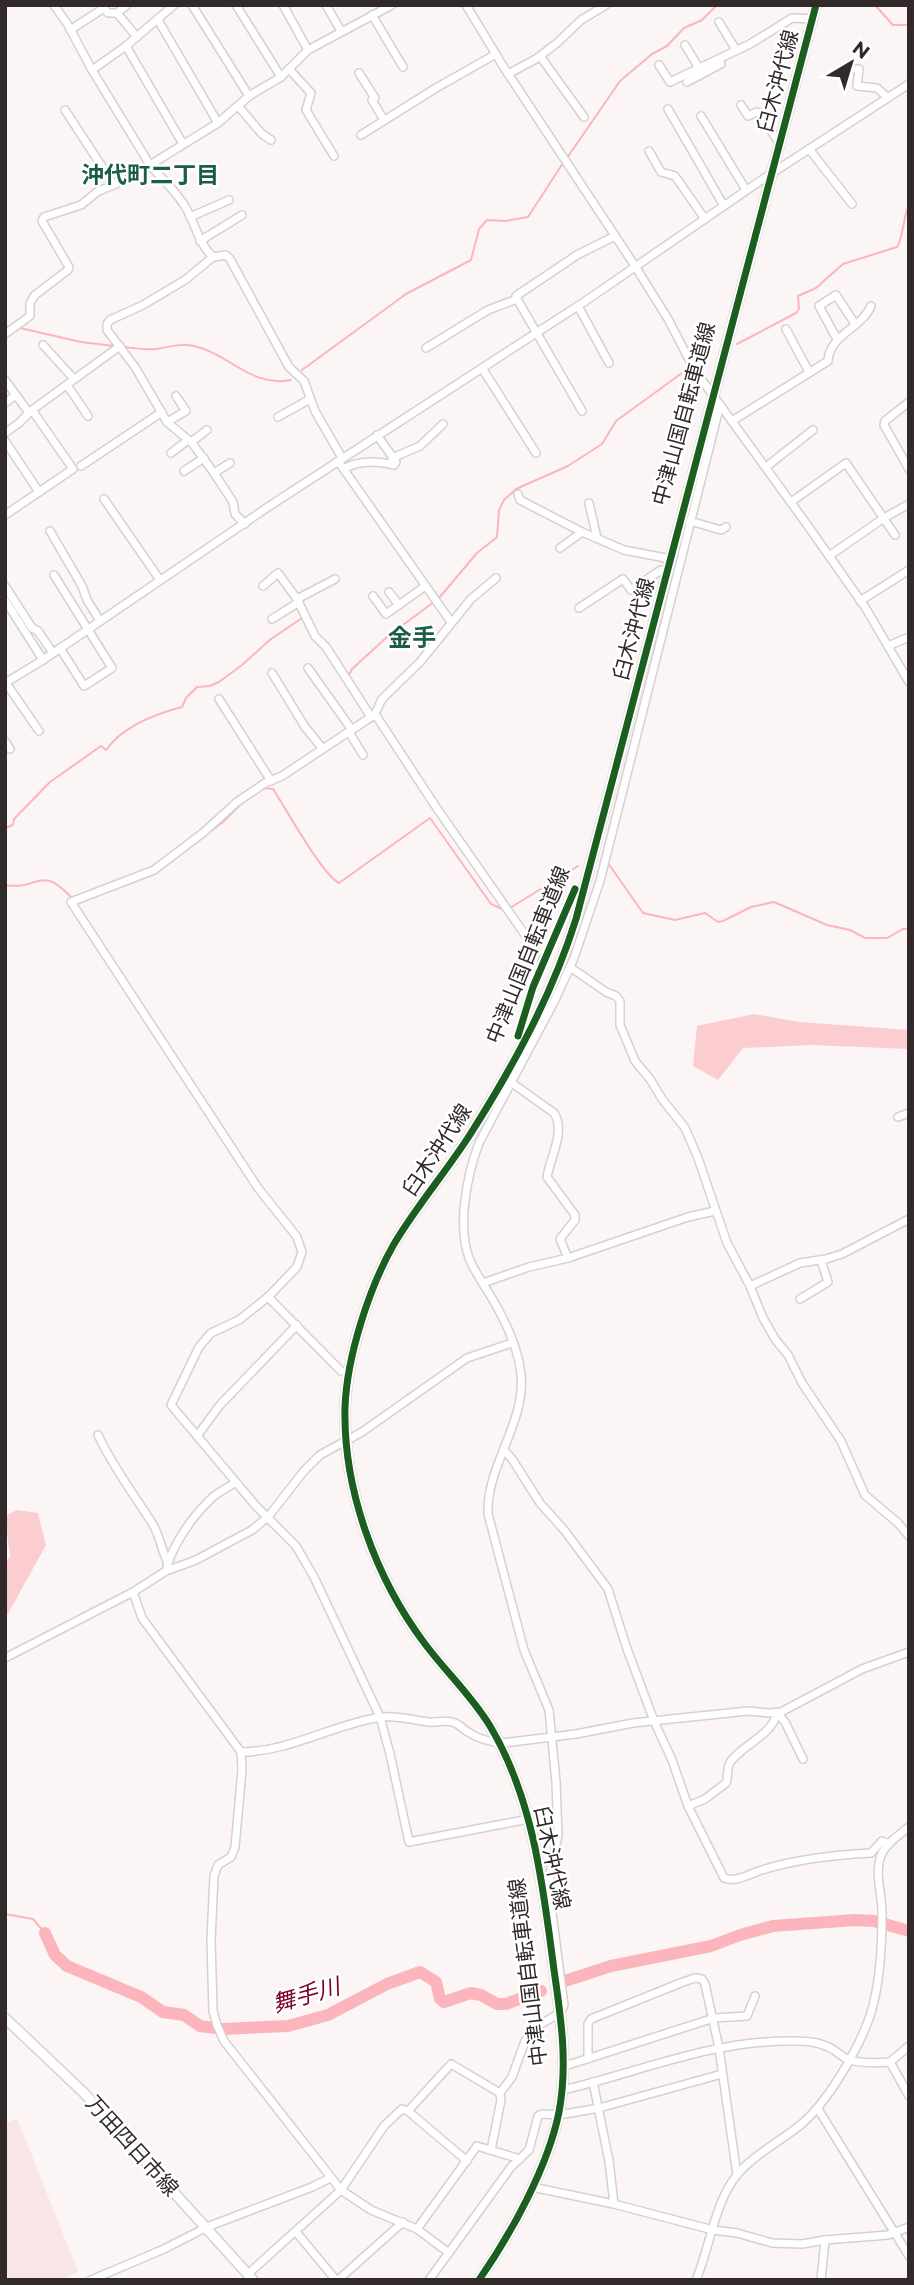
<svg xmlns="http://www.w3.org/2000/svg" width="914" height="2285" viewBox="0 0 914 2285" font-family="Montserrat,'Noto Sans JP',sans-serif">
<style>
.green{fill:#f9e5e6}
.forest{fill:#fbccd0}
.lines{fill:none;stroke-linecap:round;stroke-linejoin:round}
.stream{stroke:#fcb5bc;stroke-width:2}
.river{stroke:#fcb5bc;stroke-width:12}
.minor-casing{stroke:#d6d0d0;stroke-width:10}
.major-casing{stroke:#d6d0d0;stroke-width:12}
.minor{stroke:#fefefe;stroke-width:7}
.major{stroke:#fefefe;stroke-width:9}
.cycleway-casing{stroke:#fff;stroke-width:11}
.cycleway{stroke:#1b5e20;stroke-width:7}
.labels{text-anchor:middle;stroke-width:5;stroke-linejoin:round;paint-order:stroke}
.street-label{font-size:21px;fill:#31292a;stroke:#fff}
.neighbourhood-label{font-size:23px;font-weight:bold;fill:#1a5e44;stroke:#fff}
.water-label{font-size:23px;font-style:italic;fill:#7b0028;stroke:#fff}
.quarter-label{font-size:24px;font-weight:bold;fill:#1a5e44;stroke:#fff}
</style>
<rect width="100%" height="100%" fill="#fbf5f5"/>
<polygon class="green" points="17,2118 78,2272 62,2280 10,2280 5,2270 5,2124"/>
<g class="forest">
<polygon points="754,1014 799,1022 909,1030 909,1049 811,1045 743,1048 718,1080 693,1066 697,1026"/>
<polygon points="17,1510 38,1513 46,1545 6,1617 5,1563 10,1557 5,1516"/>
</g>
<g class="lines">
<g class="stream">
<polyline points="875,5 893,25 909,25"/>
<polyline points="567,158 620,81 652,54 667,46 684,28 702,20 717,5"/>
<polyline points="20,328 81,342 114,346"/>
<path d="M737,344L796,313L799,309L798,296L816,288L843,264L897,247C903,239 903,217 909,205"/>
<path d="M123,347C134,348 145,350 156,349C169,347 181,343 194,346C230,354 251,388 291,380"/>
<polyline points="302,370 406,294 471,260 479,229 487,220 505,221 528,217 563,163"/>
<polyline points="439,598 477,553 497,537 499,510 504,500 516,489 568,466 602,444 616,421 682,373"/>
<polyline points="349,675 352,669 388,636 434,602"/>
<path d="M247,799L264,788L273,789C285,807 323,876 339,883L430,818L491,904L502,909"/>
<path d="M5,828L13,825L14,819L50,782L101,746L106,750C123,726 155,714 182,707L186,698L197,687L210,686L219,682L242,665L271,639L302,618"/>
<polyline points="608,863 643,913 675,920 705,913 718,922 723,921 751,907 774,902 827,925 850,930 865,938 887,938 903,929 909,929"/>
<path d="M5,885C40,891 39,863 72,898"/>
<polyline points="109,891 154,874 223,822 243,802"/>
<polyline points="510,908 578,866"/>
<polyline points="5,1914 33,1919 45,1933"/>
</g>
<g class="river">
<polyline points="45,1933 55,1955 67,1966 141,1997 163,2012 184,2015 200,2026 223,2029 288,2026 328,2015 387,1984 420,1972 436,1982 440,1999 444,2002 471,1993 481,1995 497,2004 506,2004 541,1991"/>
<polyline points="565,1981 611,1966 711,1946 740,1935 773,1926 855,1920 874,1921 909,1931"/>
</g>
<defs>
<g id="minor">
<polyline points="192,5 249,96"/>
<polyline points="236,5 281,77"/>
<polyline points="283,5 308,50"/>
<polyline points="326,5 341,31"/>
<polyline points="466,5 503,66 635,266 668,319 694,369 808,526 865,607 909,682"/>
<polyline points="117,13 137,37"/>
<polyline points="372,15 403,67"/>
<polyline points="158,20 218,123"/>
<polyline points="719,22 736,50"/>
<polyline points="70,30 104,8 108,13 117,13 127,5"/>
<polyline points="685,45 699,68"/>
<polyline points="126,46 183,144"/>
<polyline points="540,56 584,117"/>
<polyline points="659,65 670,82 750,44 792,18 813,19"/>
<polyline points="289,69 311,93 306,110 334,156"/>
<polyline points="850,69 859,69 857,86 877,88 888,98"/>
<polyline points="92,70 126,46 174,5"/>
<polyline points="359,73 375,98 372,100 384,120"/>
<polyline points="508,74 536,59 557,43 581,20 606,5"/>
<polyline points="687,82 721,64 719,59"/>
<polyline points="741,105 748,116 757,112 759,113 780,144"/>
<polyline points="238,106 262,134 271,140"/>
<polyline points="668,109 724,206"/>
<polyline points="65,110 114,185"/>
<polyline points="701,116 746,190"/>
<polyline points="361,135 436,88 496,54"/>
<polyline points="809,149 852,204"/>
<polyline points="649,151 661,172 675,176 705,219"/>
<polyline points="190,217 229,200"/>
<polyline points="200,241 242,215"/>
<polyline points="213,257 226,255 230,259 289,367 304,381 315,411 342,458"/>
<polyline points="517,298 516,296 577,255 615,236"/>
<polyline points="578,306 609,363"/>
<polyline points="786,329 809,372"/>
<polyline points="5,334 30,316 30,303 35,295 68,270 69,267 42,221 44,217 81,205 97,192 136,175 150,165 92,70 68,25 54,5"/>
<polyline points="837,339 819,306 836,295 855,324"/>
<polyline points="43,345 74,379"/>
<polyline points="426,348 488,310 517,299 582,411"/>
<polyline points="482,368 536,453"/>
<polyline points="5,380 29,413"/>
<polyline points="67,385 88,416"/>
<polyline points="909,402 885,421 884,425 909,469"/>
<polyline points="5,403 16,395"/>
<polyline points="278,417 310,399"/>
<path d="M732,421L828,361C829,335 862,328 871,306"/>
<polyline points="167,422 186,411 176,396"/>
<polyline points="5,433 19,423 32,410 120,346"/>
<polyline points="5,441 39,492"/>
<polyline points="191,442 207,430"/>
<polyline points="171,453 188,440"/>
<polyline points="392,458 420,446 443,424"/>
<polyline points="338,461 451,622"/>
<polyline points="81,466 162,412"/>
<polyline points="766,467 813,430"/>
<path d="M344,469C359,460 377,461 394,465L396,462L377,435"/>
<polyline points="184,471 204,458"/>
<polyline points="214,473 230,463"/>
<polyline points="518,494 520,500 582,532"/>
<polyline points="104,499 160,580"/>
<polyline points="791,502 846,463 895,535"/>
<polyline points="589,503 597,538"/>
<polyline points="5,515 73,469 32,410"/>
<polyline points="690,521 721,530 726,527"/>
<path d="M245,524L235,514L233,502L214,473L192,443L167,422L135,367L107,330V324L110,320L143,305L185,280L213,257C198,243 196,225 186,208C177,192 162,179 150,165L218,123L249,96L281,77L308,50L392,5"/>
<polyline points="50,531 82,586 87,600 100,621"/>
<polyline points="560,548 582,532 624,550 671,559"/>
<polyline points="829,556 884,518 909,504"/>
<polyline points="54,575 112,668 84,686 60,648"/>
<polyline points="496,578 471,599 420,662 382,699 375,714 371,717 282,776 265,783 237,802 204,832 154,870 71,902 258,1188 297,1237 302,1252 297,1267 268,1297 239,1320 211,1333 199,1347 171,1405 256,1506 296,1546 314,1577 380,1717 390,1754 409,1842 529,1819"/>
<polyline points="335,579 297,599 315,636 326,647 371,717"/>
<polyline points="5,586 32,628 38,631 53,653"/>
<polyline points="263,586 278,573 297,599"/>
<polyline points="389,592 399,605"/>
<polyline points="373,596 386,614 424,587"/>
<polyline points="5,600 43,660"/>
<polyline points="860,601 909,570"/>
<polyline points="579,608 623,579 631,590 661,570 667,572"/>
<polyline points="272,619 299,602"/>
<polyline points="888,646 909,637"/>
<polyline points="308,668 352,730"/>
<polyline points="272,673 305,727 323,749"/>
<polyline points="5,683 43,660 271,505 584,302 763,179 909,84"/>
<polyline points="6,683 39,731"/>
<polyline points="219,699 271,781"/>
<polyline points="375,714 436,807 530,942 536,952 528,980 533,987"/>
<polyline points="349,732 363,755"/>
<polyline points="5,741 10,749"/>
<polyline points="570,967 606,992 616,996 620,1001 620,1025 635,1061 650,1079 662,1099 685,1128 698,1158 727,1243 750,1286 763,1318 775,1339 788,1355 802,1383 841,1441 865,1495 898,1523 909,1536"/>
<path d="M512,1083L554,1113C566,1131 550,1158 547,1177L575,1215V1220L560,1239L568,1258"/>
<polyline points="898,1117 909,1113"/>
<polyline points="483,1283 529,1267 568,1258 688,1217 715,1211"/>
<polyline points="750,1286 800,1263 826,1259 842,1254 909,1219"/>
<polyline points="268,1297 341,1371"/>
<polyline points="800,1299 828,1282 821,1260"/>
<path d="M98,1435C113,1467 133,1493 152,1523C160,1535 161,1550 168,1563"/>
<polyline points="197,1436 220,1405 297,1325"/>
<path d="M504,1450L512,1459L540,1503L565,1531L608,1589L626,1646L654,1721L672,1760L688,1806L724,1878C735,1882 746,1876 756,1872C793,1859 833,1855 871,1853L882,1841L889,1844"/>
<path d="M167,1566C175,1541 194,1514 213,1497C220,1491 229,1487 236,1482"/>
<polyline points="133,1592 142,1618 241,1752 242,1770 235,1847 231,1857 218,1865 214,1876 211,1940 213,2011 217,2025 224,2041 341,2190 371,2210 417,2229 449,2253"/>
<polyline points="5,1658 133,1592 166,1571 196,1560 252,1530 268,1517 304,1471 320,1455 362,1432 467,1358 512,1343"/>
<path d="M241,1752C289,1752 334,1724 381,1717C398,1715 412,1720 428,1722C437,1723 446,1719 455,1723C460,1725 464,1730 468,1732C478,1739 491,1742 503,1743L576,1734L633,1723L748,1711L769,1713L781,1712L862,1669L909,1652"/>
<path d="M688,1806L705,1799L726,1783C729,1776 726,1767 731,1761C743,1745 773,1734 777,1713L785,1722L803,1759"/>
<polyline points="588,2059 588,2024 591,2019 683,1982 695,1978 702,1979 705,1984 719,2048 737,2175"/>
<polyline points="890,2062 909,2046"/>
<polyline points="565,2066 714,2018 747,2016 755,1996"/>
<polyline points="593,2082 609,2161 614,2204"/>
<path d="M563,2090C639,2072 713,2040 793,2041C808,2041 821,2042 834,2050C838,2053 843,2057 847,2059C859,2064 877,2063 890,2062L909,2096"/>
<polyline points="818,2109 909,2256"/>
<polyline points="408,2111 451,2064 500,2093"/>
<path d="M491,2150L501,2100L500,2093L512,2077L525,2041L539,2025L560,2013L564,2005L549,1890L550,1873L558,1835L556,1782L549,1710L524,1650L488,1514C486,1466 526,1423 521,1374C518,1347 504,1318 490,1295C483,1283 474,1271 469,1258C457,1225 467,1175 479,1143L555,1000L574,958L600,881L720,405"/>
<polyline points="532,2187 614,2204 713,2230 737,2233 772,2243 802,2244 825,2240 888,2235 909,2227"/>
<polyline points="417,2229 477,2146 520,2159"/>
<polyline points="296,2232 336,2280"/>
<polyline points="248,2274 341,2190 384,2126 402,2109 408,2111 467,2161"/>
<polyline points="91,2280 164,2249 207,2227 312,2187 330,2178"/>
<polyline points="338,2280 403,2222"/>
<polyline points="429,2280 511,2167 529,2150 538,2116 542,2114 559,2115 599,2108 722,2074"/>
<path d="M696,2280C710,2247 714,2205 736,2176C752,2156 779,2142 799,2126C827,2104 858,2050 870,2016C880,1985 882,1948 882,1916C883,1895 873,1873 882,1853C888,1842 899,1835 909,1827"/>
<polyline points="821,2280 825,2240"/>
</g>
<g id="major">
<polyline points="5,2018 84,2093 253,2280"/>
<path d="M479,2280C511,2234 548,2167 559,2112C568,2064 561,2018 554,1970C543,1887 534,1800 490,1726C472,1696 446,1672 425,1644C376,1579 343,1490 345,1407C347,1356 369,1288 394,1244C417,1205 447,1171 471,1133C514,1065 552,995 576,919L816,5"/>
</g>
</defs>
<use href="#minor" class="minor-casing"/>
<use href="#major" class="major-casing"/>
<use href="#minor" class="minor"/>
<use href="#major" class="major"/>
<defs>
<g id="cycleway">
<polyline points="518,1036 533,987 575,889"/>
<path d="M479,2280C511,2234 548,2167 559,2112C568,2064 561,2018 554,1970C543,1887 534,1800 490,1726C472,1696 446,1672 425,1644C376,1579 343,1490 345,1407C347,1356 369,1288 394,1244C417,1205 447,1171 471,1133C514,1065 552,995 576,919L816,5"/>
</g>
</defs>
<use href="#cycleway" class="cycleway-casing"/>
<use href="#cycleway" class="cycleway"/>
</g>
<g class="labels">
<g class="street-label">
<text transform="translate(778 81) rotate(-75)" y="7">臼木沖代線</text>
<text transform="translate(684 414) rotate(-75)" y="7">中津山国自転車道線</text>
<text transform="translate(634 629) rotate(-75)" y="7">臼木沖代線</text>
<text transform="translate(528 955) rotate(-68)" y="7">中津山国自転車道線</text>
<text transform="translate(437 1150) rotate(-56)" y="7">臼木沖代線</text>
<text transform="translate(552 1858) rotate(78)" y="7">臼木沖代線</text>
<text transform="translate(528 1972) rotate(-97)" y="7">中津山国自転車道線</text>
<text transform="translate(132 2146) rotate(48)" y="7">万田四日市線</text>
</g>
<g class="neighbourhood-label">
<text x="150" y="183">沖代町二丁目</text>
</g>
<g class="water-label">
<text transform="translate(306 1995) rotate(-16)" y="8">舞手川</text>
</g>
<g class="quarter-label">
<text x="412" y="646">金手</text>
</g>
</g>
<rect width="914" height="2285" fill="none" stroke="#31292a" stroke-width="14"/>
<g transform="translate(851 63) rotate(38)" stroke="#ffffff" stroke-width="5" paint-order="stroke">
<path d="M0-5L12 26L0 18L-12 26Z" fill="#31292a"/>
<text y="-10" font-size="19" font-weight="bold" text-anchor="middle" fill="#31292a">N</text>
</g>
</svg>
